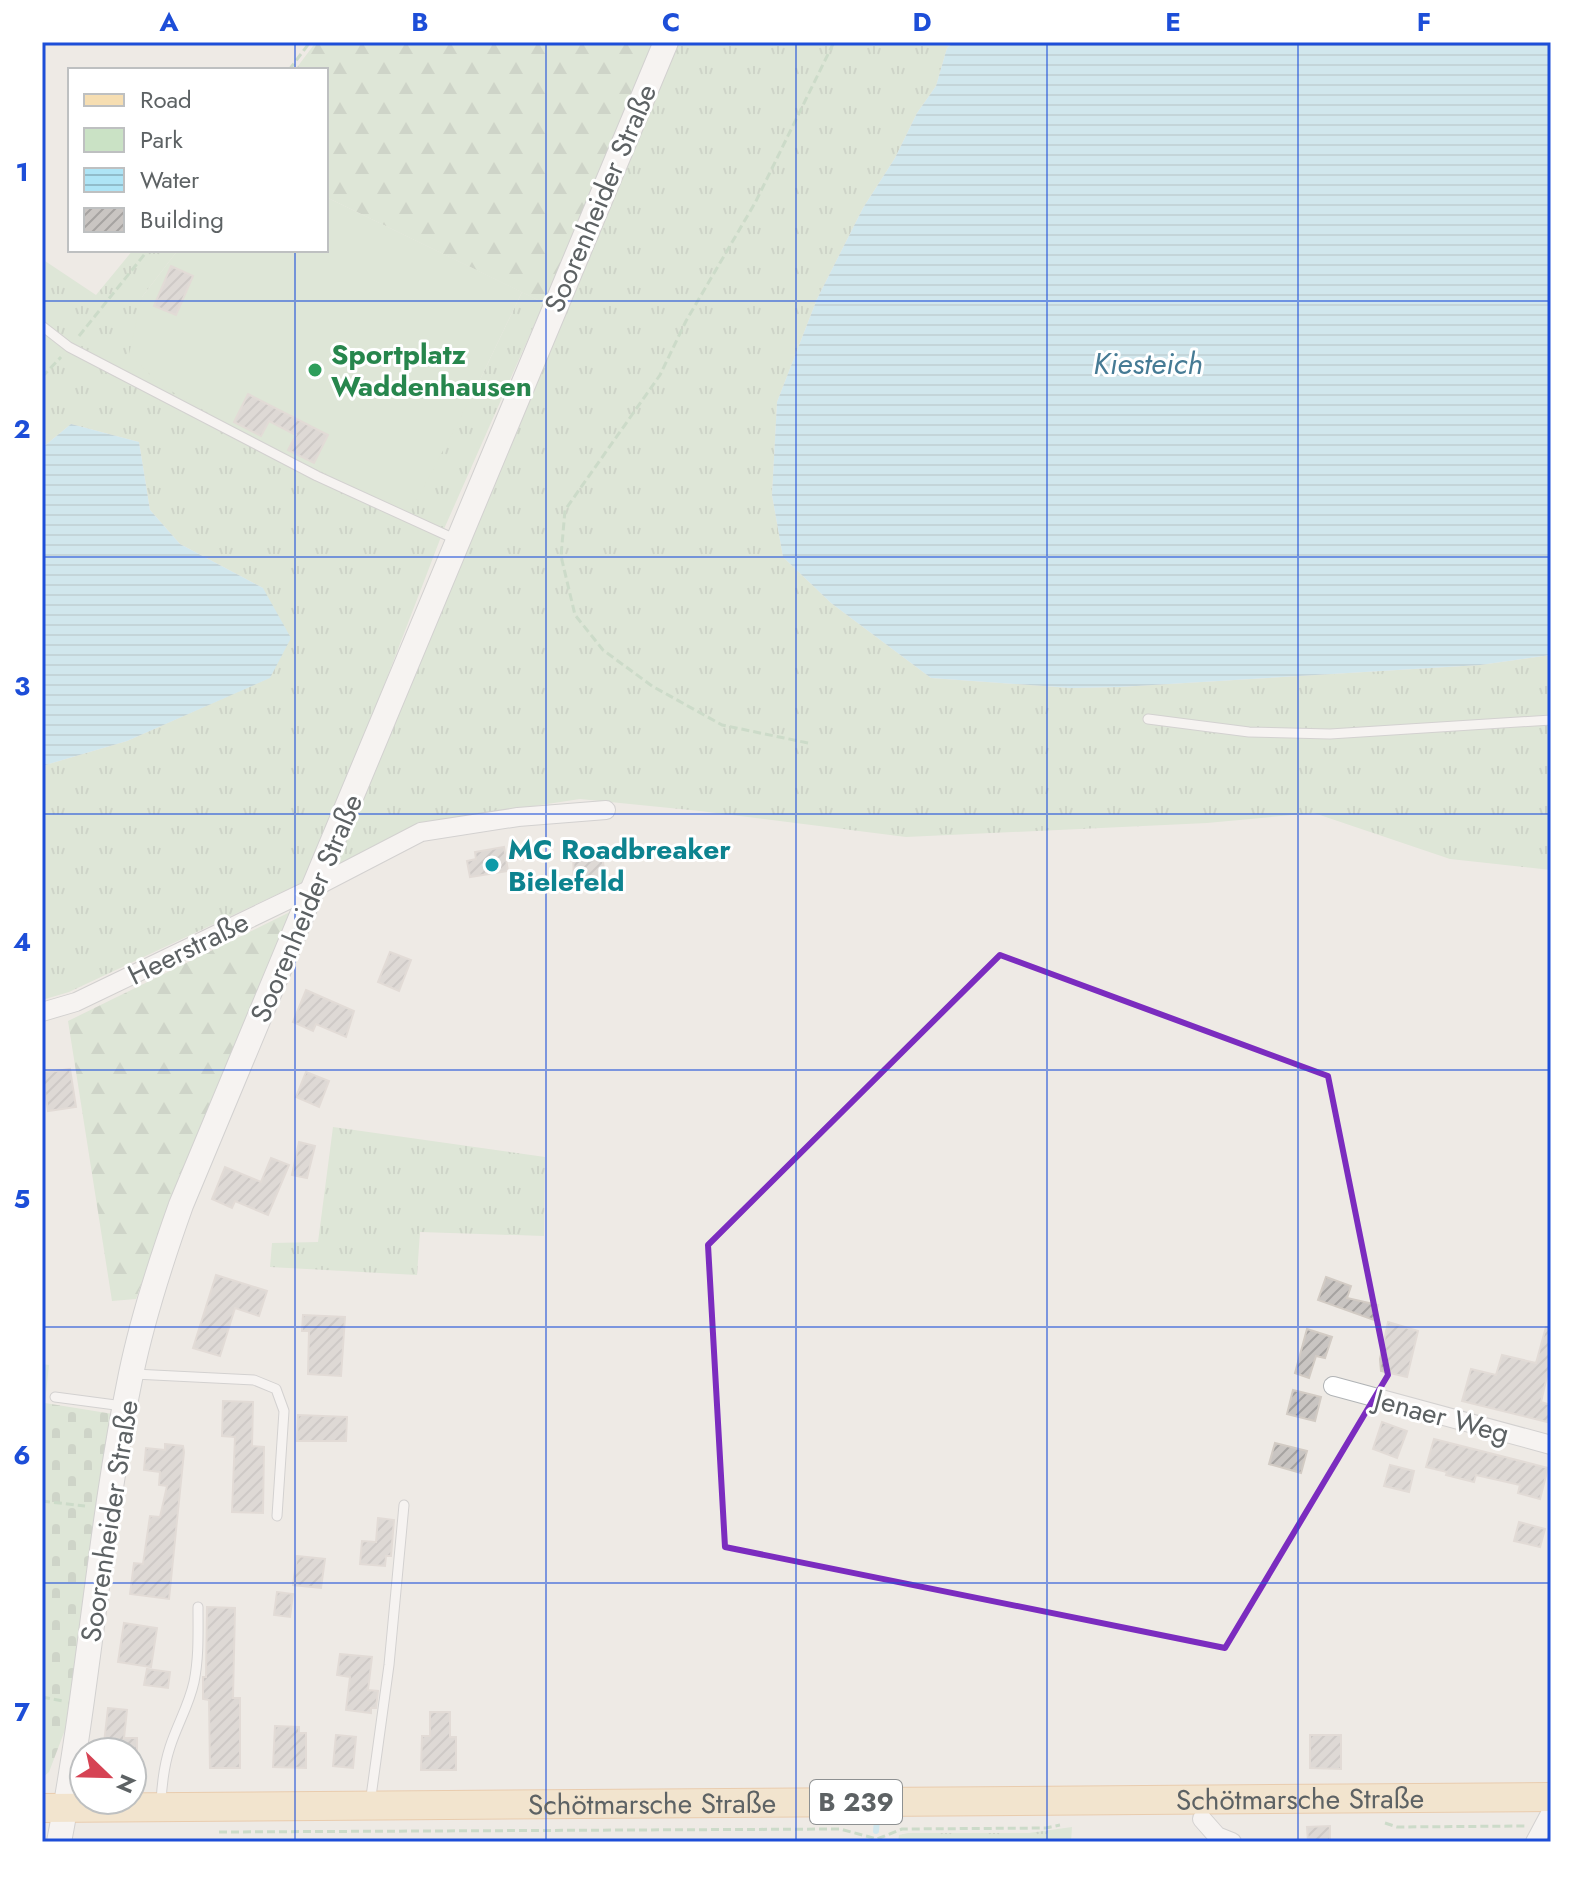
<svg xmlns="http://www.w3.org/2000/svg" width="1593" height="1884" viewBox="0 0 1593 1884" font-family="Jost,sans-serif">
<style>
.grass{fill:url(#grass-tufts)}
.forest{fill:url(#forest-firs)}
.cemetery{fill:url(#cemetery-stones)}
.green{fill:#cae2c5}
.water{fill:url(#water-rules)}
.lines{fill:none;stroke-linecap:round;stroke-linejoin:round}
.stream{stroke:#aee4f5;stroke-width:6}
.building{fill:url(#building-hatch);stroke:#d2cbc4;stroke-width:2}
.lane-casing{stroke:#b1b4b6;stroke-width:11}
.street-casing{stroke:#b1b4b6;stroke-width:20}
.secondary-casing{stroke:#b0b4b6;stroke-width:26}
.primary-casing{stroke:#e2a96b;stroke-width:30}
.path{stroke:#a3caa6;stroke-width:3;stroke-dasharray:8 4;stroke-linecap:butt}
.lane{stroke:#fff;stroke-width:9}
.street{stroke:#fff;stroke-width:18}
.secondary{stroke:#fff;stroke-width:24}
.primary{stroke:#f6deb2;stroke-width:28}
.marked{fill:none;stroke:#7b2cbf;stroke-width:6;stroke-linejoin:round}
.grid{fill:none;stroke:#1d4ed8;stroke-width:2;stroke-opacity:0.55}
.leisure-dot{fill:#2e9e5b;stroke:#fff;stroke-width:3}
.culture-dot{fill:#0f9aa8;stroke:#fff;stroke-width:3}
.labels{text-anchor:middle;stroke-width:6;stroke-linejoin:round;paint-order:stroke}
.shield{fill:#fff;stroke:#8e9192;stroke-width:2}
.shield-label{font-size:26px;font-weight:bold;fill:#5d6264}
.street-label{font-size:28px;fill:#5d6264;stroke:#fff}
.leisure-label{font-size:28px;font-weight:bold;fill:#27864d;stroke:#fff;text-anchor:start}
.culture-label{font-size:28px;font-weight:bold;fill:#0d838f;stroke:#fff;text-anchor:start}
.water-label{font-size:30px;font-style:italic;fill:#467b95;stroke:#fff}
.neatline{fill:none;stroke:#1d4ed8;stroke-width:3}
.grid-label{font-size:26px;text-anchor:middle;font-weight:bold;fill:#1d4ed8}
</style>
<defs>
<pattern id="grass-tufts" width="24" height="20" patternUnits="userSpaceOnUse" patternTransform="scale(2)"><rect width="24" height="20" fill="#cae2c5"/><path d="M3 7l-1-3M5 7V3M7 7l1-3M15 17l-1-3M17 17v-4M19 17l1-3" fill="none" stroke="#a7bba4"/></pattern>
<pattern id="forest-firs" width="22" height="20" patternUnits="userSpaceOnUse" patternTransform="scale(2)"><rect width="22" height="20" fill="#cae2c5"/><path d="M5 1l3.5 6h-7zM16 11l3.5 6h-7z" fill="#a7bba4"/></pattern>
<pattern id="cemetery-stones" width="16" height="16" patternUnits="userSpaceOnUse" patternTransform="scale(2)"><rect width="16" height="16" fill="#cae2c5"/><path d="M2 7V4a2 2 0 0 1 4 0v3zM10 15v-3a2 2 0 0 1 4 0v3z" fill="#a7bba4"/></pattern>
<pattern id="water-rules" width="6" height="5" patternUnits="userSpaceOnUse" patternTransform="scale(2)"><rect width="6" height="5" fill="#aee4f5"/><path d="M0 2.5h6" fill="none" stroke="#91bcca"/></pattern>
<pattern id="building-hatch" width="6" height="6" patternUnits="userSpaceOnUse" patternTransform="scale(2)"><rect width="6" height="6" fill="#c9c5c2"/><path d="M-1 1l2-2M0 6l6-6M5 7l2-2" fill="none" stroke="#a6a3a1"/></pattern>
</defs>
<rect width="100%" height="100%" fill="#eeeae5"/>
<g class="grass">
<polygon points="679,42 954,42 947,48 936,86 917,113 895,158 863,208 817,299 777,402 772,495 783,557 831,603 931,678 1071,688 1120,687 1480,665 1551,655 1551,870 1450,859 1314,813 1207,823 906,837 700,811 580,799 428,822 333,870"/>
<polygon points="133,250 178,250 142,297 476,388 522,292 544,303 444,529 310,879 69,992 42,1000 42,766 127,741 269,678 263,588 180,544 150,510 139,442 71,424 42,448 42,259 96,295"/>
<polygon points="333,1127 545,1157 544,1236 420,1232 417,1275 270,1267 272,1243 318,1242"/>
<polygon points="1072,1827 1071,1842 898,1842 899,1835 908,1833 1029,1833"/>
</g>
<g class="forest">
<polygon points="316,42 656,42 544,303 326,197 326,70 295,70"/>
<polygon points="294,910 172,1197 136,1299 112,1301 68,1021"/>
</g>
<polygon class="cemetery" points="42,1364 49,1365 45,1403 113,1414 65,1730 49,1772 42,1778"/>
<polygon class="green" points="326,197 522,292 476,388 411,511 269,449 161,385 129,354 142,297 178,250 326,250"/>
<g class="water">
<polygon points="954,42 1551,42 1551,655 1480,665 1120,687 1071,688 931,678 831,603 783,557 772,495 777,402 817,299 863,208 895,158 917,113 936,86 947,48"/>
<polygon points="71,424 139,442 150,510 180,544 263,588 291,638 270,678 127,741 42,766 42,448"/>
</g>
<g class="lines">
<polyline class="stream" points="876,1831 877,1821"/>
</g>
<g class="building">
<polygon points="171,266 193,276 176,315 154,306"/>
<polygon points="248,394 328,435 314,463 288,450 296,435 269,421 261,436 234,422"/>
<polygon points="601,846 606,885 574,888 573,848"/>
<polygon points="504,847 508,871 470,877 467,861 476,859 475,852"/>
<polygon points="390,952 411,960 399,991 378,982"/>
<polygon points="306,990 354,1011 346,1037 316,1024 313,1031 293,1022"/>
<polygon points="70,1069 76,1107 48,1111 42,1073"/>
<polygon points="306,1072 329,1081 319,1107 296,1097"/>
<polygon points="299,1142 315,1146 307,1178 292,1175"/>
<polygon points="271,1158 289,1165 268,1215 235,1201 232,1208 212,1199 225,1167 261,1182"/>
<polygon points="216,1275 267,1291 259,1316 235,1308 220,1356 193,1348"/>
<polygon points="1326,1277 1351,1286 1347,1298 1378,1305 1374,1320 1318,1300"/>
<polygon points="303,1315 345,1317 341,1376 308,1374 309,1331 302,1331"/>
<polygon points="1388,1322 1418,1331 1407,1377 1381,1371 1380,1359"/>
<polygon points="1546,1327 1551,1327 1551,1372 1548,1372 1541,1402 1551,1405 1551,1423 1462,1401 1471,1369 1496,1375 1502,1355 1536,1363"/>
<polygon points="1307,1329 1332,1337 1325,1358 1316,1356 1309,1378 1295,1373"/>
<polygon points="1293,1390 1321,1397 1315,1421 1287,1414"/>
<polygon points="223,1401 253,1402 252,1446 264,1447 263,1513 232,1512 235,1437 222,1436"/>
<polygon points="298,1415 347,1417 346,1441 297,1441"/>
<polygon points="1382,1422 1407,1431 1397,1458 1373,1449"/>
<polygon points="1434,1439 1548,1468 1540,1499 1518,1493 1520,1485 1476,1475 1474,1482 1446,1475 1447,1472 1426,1467"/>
<polygon points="1275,1443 1307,1451 1301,1473 1269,1464"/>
<polygon points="165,1444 183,1446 184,1452 169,1599 130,1594 134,1563 143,1564 150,1516 160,1517 167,1486 159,1485 160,1472 144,1470 146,1448 165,1450"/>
<polygon points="1390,1465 1414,1471 1409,1492 1384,1486"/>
<polygon points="378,1518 394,1520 391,1556 386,1556 385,1566 360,1564 362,1541 376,1542"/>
<polygon points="1519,1522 1545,1529 1540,1547 1514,1541"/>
<polygon points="297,1556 325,1559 321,1588 293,1585"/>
<polygon points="277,1592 293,1594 290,1617 274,1615"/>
<polygon points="207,1607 235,1608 233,1698 240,1698 240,1768 210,1768 209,1700 203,1699 203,1677 206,1677"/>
<polygon points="124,1623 157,1628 151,1667 118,1662"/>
<polygon points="340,1654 372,1657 368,1690 378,1691 376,1708 371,1708 371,1713 346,1710 350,1677 337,1675"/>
<polygon points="147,1669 170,1672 168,1688 144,1685"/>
<polygon points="108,1708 127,1710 124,1738 137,1738 137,1752 103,1752"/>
<polygon points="430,1712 450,1712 450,1737 456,1737 456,1770 421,1770 422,1736 430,1736"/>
<polygon points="275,1726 299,1727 299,1733 306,1733 306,1768 273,1767"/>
<polygon points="336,1735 356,1737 353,1768 333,1766"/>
<polygon points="1310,1735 1341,1735 1341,1769 1310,1768"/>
<polygon points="1330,1826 1330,1842 1308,1842 1307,1827"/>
</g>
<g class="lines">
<defs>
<g id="lane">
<polyline points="42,326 69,347 317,476 457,540"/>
<polyline points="1148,719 1249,732 1330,734 1551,720"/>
<polyline points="134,1374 254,1380 276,1389 284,1411 277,1516"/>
<polyline points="55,1397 123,1406"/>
<path d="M161,1802C162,1783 164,1765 170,1747C177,1725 189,1705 194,1682C199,1657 198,1633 198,1607"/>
<polyline points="370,1804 389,1665 404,1505"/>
</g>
<g id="street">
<polyline points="42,1012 76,1002 315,887 421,832 518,817 606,810"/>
<polyline points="1333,1386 1551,1445"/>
<polyline points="1202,1819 1217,1836 1232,1842"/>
<polyline points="1535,1842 1551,1812"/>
</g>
<path id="secondary" d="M59,1842C89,1687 99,1529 131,1374C143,1316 161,1261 181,1205L666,42"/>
<g id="primary">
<path id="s1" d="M42,1808L1551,1797"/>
</g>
</defs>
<use href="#lane" class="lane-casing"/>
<use href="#street" class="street-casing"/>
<use href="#secondary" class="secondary-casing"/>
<use href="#primary" class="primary-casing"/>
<g class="path">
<polyline points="289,70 310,42"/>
<polyline points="79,336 148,250"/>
<polyline points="42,377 61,357"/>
<polyline points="808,743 722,725 652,686 603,650 575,615 561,556 565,510 660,375 686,321 755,203 834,42"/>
<polyline points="42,1501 85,1506"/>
<polyline points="42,1697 63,1701"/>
<polyline points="1385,1823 1397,1827 1525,1826"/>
<polyline points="219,1832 840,1829 877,1839 902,1829 1046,1828 1060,1825"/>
</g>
<use href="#lane" class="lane"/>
<use href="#street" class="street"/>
<use href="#secondary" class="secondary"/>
<use href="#primary" class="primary"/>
</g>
<path d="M0 0H1593V1884H0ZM1000,955L1328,1076L1388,1375L1225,1648L725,1547L708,1245Z" fill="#eeeae5" fill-opacity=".55" fill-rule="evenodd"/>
<path class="marked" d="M1000,955L1328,1076L1388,1375L1225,1648L725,1547L708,1245Z"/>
<path class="grid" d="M295,42V70M546,42V1842M796,42V1842M1047,42V1842M1298,42V1842M295,250V1842M42,301H1551M42,557H1551M42,814H1551M42,1070H1551M42,1327H1551M42,1583H1551"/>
<circle class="leisure-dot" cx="315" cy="370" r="8"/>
<circle class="culture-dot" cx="492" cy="865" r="8"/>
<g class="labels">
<rect class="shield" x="810" y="1780" width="92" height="44" rx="6"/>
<g class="shield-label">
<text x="856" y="1811">B 239</text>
</g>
<g class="street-label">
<text transform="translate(600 198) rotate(-67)" y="10">Soorenheider Straße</text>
<text transform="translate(306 908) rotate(-67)" y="10">Soorenheider Straße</text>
<text transform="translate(188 948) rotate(-26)" y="10">Heerstraße</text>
<text transform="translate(1442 1416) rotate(15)" y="10">Jenaer Weg</text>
<text transform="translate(109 1521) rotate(-81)" y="10">Soorenheider Straße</text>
<text dy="10" stroke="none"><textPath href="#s1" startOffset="1258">Schötmarsche Straße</textPath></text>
<text dy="10" stroke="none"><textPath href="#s1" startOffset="610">Schötmarsche Straße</textPath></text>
</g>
<g class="leisure-label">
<text x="331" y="364">Sportplatz<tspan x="331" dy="32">Waddenhausen</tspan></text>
</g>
<g class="culture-label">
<text x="508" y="859">MC Roadbreaker<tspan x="508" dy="32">Bielefeld</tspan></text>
</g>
<g class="water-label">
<text x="1148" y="374">Kiesteich</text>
</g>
</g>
<rect width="1593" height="1884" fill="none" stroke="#ffffff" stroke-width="88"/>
<rect x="68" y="68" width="260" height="184" fill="#ffffff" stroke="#bec0c1" stroke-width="2"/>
<rect x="84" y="94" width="40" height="12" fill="#f6deb2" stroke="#bec0c1" stroke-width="2"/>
<text x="140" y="108" font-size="24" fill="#5d6264">Road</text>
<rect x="84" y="128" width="40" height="24" fill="#cae2c5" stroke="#bec0c1" stroke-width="2"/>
<text x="140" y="148" font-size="24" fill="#5d6264">Park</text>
<rect x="84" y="168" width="40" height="24" fill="url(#water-rules)" stroke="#bec0c1" stroke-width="2"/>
<text x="140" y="188" font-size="24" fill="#5d6264">Water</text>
<rect x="84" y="208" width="40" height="24" fill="url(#building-hatch)" stroke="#bec0c1" stroke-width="2"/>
<text x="140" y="228" font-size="24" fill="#5d6264">Building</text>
<g transform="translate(108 1776) rotate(113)"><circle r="38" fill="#ffffff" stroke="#bec0c1" stroke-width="2"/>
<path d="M0-6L14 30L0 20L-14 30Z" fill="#d64354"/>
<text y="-12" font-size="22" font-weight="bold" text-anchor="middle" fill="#5d6264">N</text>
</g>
<rect x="44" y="44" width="1505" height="1796" class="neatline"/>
<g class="grid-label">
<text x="169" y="31">A</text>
<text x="420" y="31">B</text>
<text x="671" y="31">C</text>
<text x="922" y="31">D</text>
<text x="1173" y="31">E</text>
<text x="1424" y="31">F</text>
<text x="22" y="181">1</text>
<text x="22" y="438">2</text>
<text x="22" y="695">3</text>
<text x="22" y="951">4</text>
<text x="22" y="1208">5</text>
<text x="22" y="1464">6</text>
<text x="22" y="1721">7</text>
</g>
</svg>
